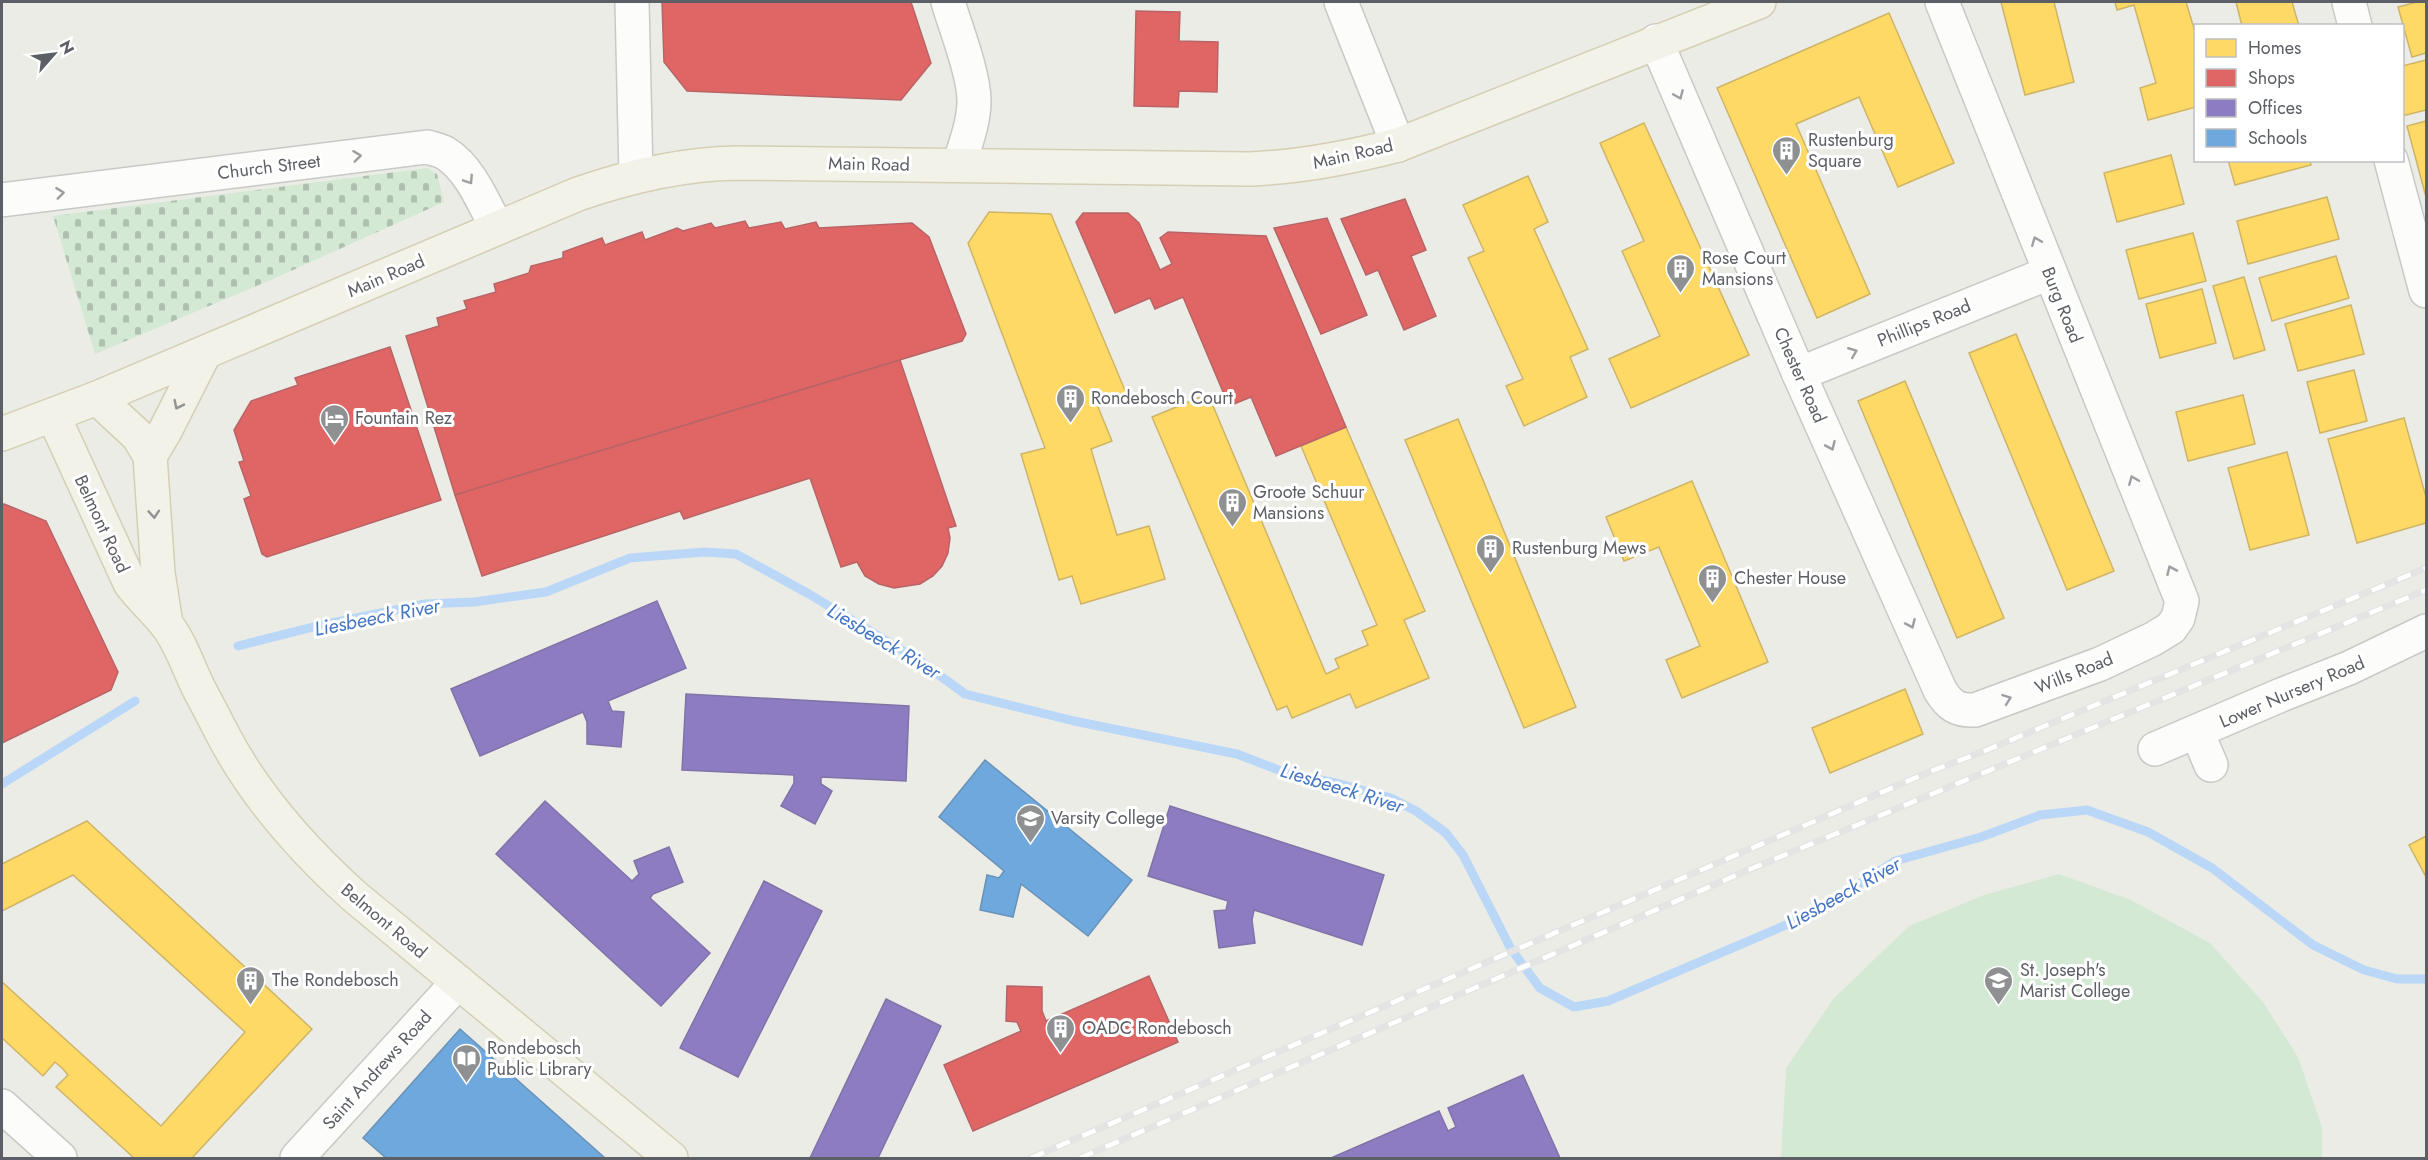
<svg xmlns="http://www.w3.org/2000/svg" width="2428" height="1160" viewBox="0 0 2428 1160" font-family="Jost,sans-serif">
<style>
.cemetery{fill:url(#cemetery-stones)}
.park{fill:#d4e9d4}
.homes{fill:#ffd966;stroke:#ceb466;stroke-width:1.5}
.shops{fill:#e06666;stroke:#b86466;stroke-width:1.5}
.offices{fill:#8e7cc3;stroke:#7f73a7;stroke-width:1.5}
.schools{fill:#6fa8dc;stroke:#6992b8;stroke-width:1.5}
.lines{fill:none;stroke-linecap:round;stroke-linejoin:round}
.stream{stroke:#bad7f8;stroke-width:9}
.minor-casing{stroke:#c8c9c7;stroke-width:36}
.major-casing{stroke:#d4cfb4;stroke-width:36}
.minor{stroke:#fcfcfb;stroke-width:33}
.major{stroke:#f3f2e8;stroke-width:33}
.rail-casing{stroke:#e3e4e3;stroke-width:7}
.rail{stroke:#fff;stroke-width:4.5;stroke-dasharray:14;stroke-linecap:butt}
.oneway{stroke:#9c9ea1}
.oneway2{stroke:#919293}
.labels{text-anchor:middle;stroke-width:6;stroke-linejoin:round;paint-order:stroke}
.poi-label{font-size:18px;fill:#5c5f65;stroke:#fff;text-anchor:start}
.street-label{font-size:18px;fill:#5c5f65;stroke:#fff}
.water-label{font-size:20px;font-style:italic;fill:#4576c4;stroke:#fff}
</style>
<defs>
<pattern id="cemetery-stones" width="16" height="16" patternUnits="userSpaceOnUse" patternTransform="scale(1.5)"><rect width="16" height="16" fill="#d4e9d4"/><path d="M2 7V4a2 2 0 0 1 4 0v3zM10 15v-3a2 2 0 0 1 4 0v3z" fill="#afc0b0"/></pattern>
</defs>
<rect width="100%" height="100%" fill="#ecece7"/>
<polygon class="cemetery" points="427,168 437,174 444,202 273,279 95,354 53,216"/>
<polygon class="park" points="2059,874 2131,900 2210,943 2263,1002 2298,1057 2322,1127 2322,1158 1781,1158 1786,1068 1834,998 1909,926 1984,895"/>
<g class="homes">
<polygon points="2001,2 2054,2 2074,82 2025,95"/>
<polygon points="2115,2 2186,2 2196,35 2196,107 2148,120 2140,88 2156,83 2134,5 2117,10"/>
<polygon points="2236,2 2292,2 2299,26 2242,26"/>
<polygon points="2417,2 2426,2 2426,53 2412,57 2398,7"/>
<polygon points="1889,13 1954,163 1898,187 1859,97 1796,124 1870,294 1817,318 1717,88"/>
<polygon points="2426,60 2426,110 2402,116 2402,66"/>
<polygon points="2426,121 2426,197 2407,126"/>
<polygon points="1644,123 1749,355 1631,408 1609,359 1660,336 1622,251 1644,241 1600,143"/>
<polygon points="2171,155 2184,204 2117,222 2104,173"/>
<polygon points="2228,160 2310,160 2311,165 2235,185"/>
<polygon points="1528,176 1548,222 1534,229 1588,349 1570,357 1587,397 1524,426 1506,386 1523,379 1468,258 1484,251 1463,205"/>
<polygon points="2327,197 2339,239 2248,264 2237,221"/>
<polygon points="989,212 1051,214 1127,395 1098,407 1112,441 1091,449 1117,535 1149,526 1165,579 1081,604 1072,576 1059,580 1021,454 1045,448 968,243"/>
<polygon points="2193,233 2206,281 2139,299 2126,250"/>
<polygon points="2336,256 2349,298 2272,321 2259,278"/>
<polygon points="2244,277 2265,350 2234,359 2213,286"/>
<polygon points="2202,289 2216,343 2160,358 2146,304"/>
<polygon points="2351,305 2364,354 2298,371 2285,324"/>
<polygon points="2016,334 2114,571 2067,590 1969,353"/>
<polygon points="2354,370 2367,421 2320,433 2307,382"/>
<polygon points="1905,381 2004,618 1957,638 1858,401"/>
<polygon points="1208,394 1326,674 1339,668 1335,659 1368,645 1362,631 1377,625 1301,446 1346,427 1425,611 1404,620 1429,678 1356,708 1350,694 1292,718 1287,706 1277,710 1152,417"/>
<polygon points="2243,395 2255,444 2188,461 2176,412"/>
<polygon points="2404,418 2426,497 2426,523 2357,543 2328,439"/>
<polygon points="1458,419 1576,707 1524,728 1405,440"/>
<polygon points="2287,452 2309,535 2250,550 2228,468"/>
<polygon points="1692,481 1768,662 1682,698 1666,660 1700,646 1659,547 1624,561 1606,517"/>
<polygon points="1905,689 1923,734 1830,773 1812,728"/>
<polygon points="87,821 312,1029 192,1158 134,1158 56,1087 68,1075 63,1069 55,1062 43,1076 2,1038 2,982 161,1126 245,1032 73,875 2,911 2,864"/>
<polygon points="2426,836 2426,877 2409,845"/>
</g>
<g class="shops">
<polygon points="662,2 911,2 931,63 901,100 687,91 664,62"/>
<polygon points="1136,11 1180,12 1179,41 1218,42 1217,92 1179,91 1178,107 1134,106"/>
<polygon points="1405,199 1426,250 1411,256 1436,316 1404,330 1378,270 1366,275 1341,219"/>
<polygon points="1083,213 1128,213 1139,223 1160,270 1172,264 1160,238 1168,232 1266,236 1346,427 1276,456 1251,397 1229,406 1183,297 1155,309 1150,298 1115,313 1076,222"/>
<polygon points="1327,218 1367,315 1321,334 1274,228"/>
<polygon points="745,221 749,228 781,222 785,229 816,222 819,228 912,223 929,237 966,334 962,341 455,495 406,336 439,326 437,318 467,309 464,301 496,292 494,284 529,273 531,266 563,258 563,252 602,238 605,245 642,232 645,240 677,228 683,231 711,223 715,228"/>
<polygon points="390,347 441,500 267,557 262,554 244,499 251,496 239,462 244,461 234,430 251,401 298,385 295,378"/>
<polygon points="900,360 956,526 948,528 950,538 948,553 942,566 933,576 920,584 894,588 879,584 865,576 857,562 841,567 810,478 684,519 680,511 482,576 455,495"/>
<polygon points="4,504 46,521 118,672 111,690 2,743 2,506"/>
<polygon points="1149,976 1178,1042 973,1131 944,1065 1021,1031 1017,1022 1006,1021 1007,986 1042,987 1042,1011 1046,1021"/>
</g>
<g class="offices">
<polygon points="657,601 686,668 608,701 612,711 624,712 621,747 587,744 587,722 583,712 480,756 451,689"/>
<polygon points="686,694 909,706 906,781 821,777 821,784 832,791 815,824 781,806 794,783 794,775 682,770"/>
<polygon points="545,801 632,881 639,874 634,861 669,847 683,882 653,894 650,898 710,953 661,1006 496,854"/>
<polygon points="1170,806 1384,875 1362,945 1254,910 1252,920 1255,943 1219,948 1214,911 1226,910 1228,901 1148,876"/>
<polygon points="764,881 822,911 738,1077 680,1048"/>
<polygon points="886,999 941,1026 878,1158 810,1158"/>
<polygon points="1523,1075 1560,1158 1331,1158 1439,1111 1448,1131 1456,1127 1448,1108"/>
</g>
<g class="schools">
<polygon points="985,760 1132,880 1088,936 1021,884 1013,917 980,910 987,875 999,878 1004,871 939,817"/>
<polygon points="460,1029 605,1158 386,1158 363,1138"/>
</g>
<g class="lines">
<g class="stream">
<polyline points="238,646 317,626 425,604 474,602 546,592 630,558 705,552 736,554 809,594 920,661 965,694 1074,721 1237,754 1289,774 1336,783 1391,798 1416,811 1446,833 1463,855 1511,949 1540,988 1574,1007 1608,1001 1814,913 1895,861 1981,837 2040,815 2087,810 2148,832 2212,868 2313,945 2364,970 2397,979 2426,979"/>
<polyline points="2,784 135,701"/>
</g>
<defs>
<g id="minor">
<polyline points="632,2 636,176"/>
<path d="M948,2C956,29 974,74 974,101C974,123 965,145 959,165"/>
<polyline points="1341,2 1398,145"/>
<polyline points="2349,2 2355,26"/>
<path d="M1656,41L1799,374L1940,690C1949,705 1957,711 1975,710L2100,664L2153,639L2171,628L2178,618L2182,601L1942,2"/>
<polyline points="2391,160 2426,291"/>
<path d="M2,200L427,147C433,149 440,150 445,153C470,168 484,204 497,228"/>
<polyline points="1799,374 2049,273"/>
<polyline points="2197,732 2211,765"/>
<polyline points="2155,749 2281,695 2349,668 2426,631"/>
<polyline points="2,1106 60,1158"/>
<polyline points="297,1158 458,982"/>
</g>
<g id="major">
<polyline points="97,398 138,436 150,456 158,573 166,624"/>
<path d="M53,415L130,583C141,598 155,610 166,624C181,643 188,667 199,689C207,704 215,719 222,733C254,795 303,850 354,896L671,1158"/>
<path d="M2,434L97,398L578,194C630,176 681,164 737,163L1250,169C1301,167 1348,158 1398,145L1759,2"/>
<polyline points="150,456 165,431 204,354"/>
</g>
</defs>
<use href="#minor" class="minor-casing"/>
<use href="#major" class="major-casing"/>
<use href="#minor" class="minor"/>
<use href="#major" class="major"/>
<defs>
<g id="rail">
<polyline points="1031,1158 1929,772 1982,752 2426,568"/>
<polyline points="1080,1158 1753,868 2426,590"/>
</g>
</defs>
<use href="#rail" class="rail-casing"/>
<use href="#rail" class="rail"/>
</g>
<defs><path id="oneway-chevron" d="M-2-3.5L2.5 0L-2 3.5" fill="none" stroke-width="1.6" stroke-linecap="round" stroke-linejoin="round" transform="scale(1.5)"/></defs>
<g class="oneway">
<use href="#oneway-chevron" transform="translate(1679 95) rotate(67)"/>
<use href="#oneway-chevron" transform="translate(357 156) rotate(-7)"/>
<use href="#oneway-chevron" transform="translate(469 180) rotate(57)"/>
<use href="#oneway-chevron" transform="translate(60 193) rotate(-7)"/>
<use href="#oneway-chevron" transform="translate(2036 241) rotate(-112)"/>
<use href="#oneway-chevron" transform="translate(1853 352) rotate(-22)"/>
<use href="#oneway-chevron" transform="translate(1831 446) rotate(66)"/>
<use href="#oneway-chevron" transform="translate(2133 480) rotate(-112)"/>
<use href="#oneway-chevron" transform="translate(2171 570) rotate(-114)"/>
<use href="#oneway-chevron" transform="translate(1911 624) rotate(66)"/>
<use href="#oneway-chevron" transform="translate(2007 699) rotate(-20)"/>
</g>
<g class="oneway2">
<use href="#oneway-chevron" transform="translate(178 405) rotate(116)"/>
<use href="#oneway-chevron" transform="translate(154 514) rotate(86)"/>
</g>
<defs>
<symbol id="building-pin" viewBox="-11 -11 22 30"><path d="M0 17L-7.5 6A9.5 9.5 0 1 1 7.5 6Z" fill="#8e9092" stroke="#fff"/><path d="M-4-6H4V6H1V3H-1V6H-4ZM-2.5-4.3h1.7v1.8h-1.7ZM.8-4.3h1.7v1.8H.8ZM-2.5-1h1.7V.8h-1.7ZM.8-1h1.7V.8H.8Z" fill="#fff"/></symbol>
<symbol id="hotel-pin" viewBox="-11 -11 22 30"><path d="M0 17L-7.5 6A9.5 9.5 0 1 1 7.5 6Z" fill="#8e9092" stroke="#fff"/><path d="M-6-4.5h1.5V1H6V5H4.5V3h-9V5H-6ZM-4 0a1.8 1.8 0 1 1 3.6 0ZM.5 0V-2.5h3Q6-2.5 6 0Z" fill="#fff"/></symbol>
<symbol id="university-pin" viewBox="-11 -11 22 30"><path d="M0 17L-7.5 6A9.5 9.5 0 1 1 7.5 6Z" fill="#8e9092" stroke="#fff"/><path d="M0-5L7-2L0 1L-7-2ZM-4 1L0 2.5L4 1V4Q0 6-4 4Z" fill="#fff"/></symbol>
<symbol id="school-pin" viewBox="-11 -11 22 30"><path d="M0 17L-7.5 6A9.5 9.5 0 1 1 7.5 6Z" fill="#8e9092" stroke="#fff"/><path d="M0-5L7-2L0 1L-7-2ZM-4 1L0 2.5L4 1V4Q0 6-4 4Z" fill="#fff"/></symbol>
<symbol id="library-pin" viewBox="-11 -11 22 30"><path d="M0 17L-7.5 6A9.5 9.5 0 1 1 7.5 6Z" fill="#8e9092" stroke="#fff"/><path d="M-6-4Q-3-5.5-.7-3.5V5Q-3 3-6 4ZM6-4Q3-5.5 .7-3.5V5Q3 3 6 4Z" fill="#fff"/></symbol>
</defs>
<g fill-rule="evenodd">
<use href="#building-pin" x="1770" y="134" width="33" height="45"/>
<use href="#building-pin" x="1664" y="252" width="33" height="45"/>
<use href="#building-pin" x="1054" y="382" width="33" height="45"/>
<use href="#hotel-pin" x="318" y="402" width="33" height="45"/>
<use href="#building-pin" x="1216" y="486" width="33" height="45"/>
<use href="#building-pin" x="1474" y="532" width="33" height="45"/>
<use href="#building-pin" x="1696" y="562" width="33" height="45"/>
<use href="#university-pin" x="1014" y="802" width="33" height="45"/>
<use href="#building-pin" x="234" y="964" width="33" height="45"/>
<use href="#school-pin" x="1982" y="964" width="33" height="45"/>
<use href="#building-pin" x="1044" y="1012" width="33" height="45"/>
<use href="#library-pin" x="450" y="1042" width="33" height="45"/>
</g>
<g class="labels">
<g class="poi-label">
<text x="1808" y="146">Rustenburg<tspan x="1808" dy="21">Square</tspan></text>
<text x="1702" y="264">Rose Court<tspan x="1702" dy="21">Mansions</tspan></text>
<text x="1091" y="404">Rondebosch Court</text>
<text x="355" y="424">Fountain Rez</text>
<text x="1253" y="498">Groote Schuur<tspan x="1253" dy="21">Mansions</tspan></text>
<text x="1512" y="554">Rustenburg Mews</text>
<text x="1734" y="584">Chester House</text>
<text x="1051" y="824">Varsity College</text>
<text x="2020" y="976">St. Joseph's<tspan x="2020" dy="21">Marist College</tspan></text>
<text x="272" y="986">The Rondebosch</text>
<text x="1082" y="1034">OADC Rondebosch</text>
<text x="487" y="1054">Rondebosch<tspan x="487" dy="21">Public Library</tspan></text>
</g>
<g class="street-label">
<text transform="translate(1353 154) rotate(-13)" y="6">Main Road</text>
<text transform="translate(869 164) rotate(1)" y="6">Main Road</text>
<text transform="translate(269 167) rotate(-7)" y="6">Church Street</text>
<text transform="translate(386 276) rotate(-23)" y="6">Main Road</text>
<text transform="translate(2062 305) rotate(68)" y="6">Burg Road</text>
<text transform="translate(1924 323) rotate(-22)" y="6">Phillips Road</text>
<text transform="translate(1800 375) rotate(66)" y="6">Chester Road</text>
<text transform="translate(102 524) rotate(65)" y="6">Belmont Road</text>
<text transform="translate(2074 673) rotate(-22)" y="6">Wills Road</text>
<text transform="translate(2292 692) rotate(-23)" y="6">Lower Nursery Road</text>
<text transform="translate(384 921) rotate(40)" y="6">Belmont Road</text>
<text transform="translate(377 1070) rotate(-48)" y="6">Saint Andrews Road</text>
</g>
<g class="water-label">
<text transform="translate(377 617) rotate(-11)" y="7">Liesbeeck River</text>
<text transform="translate(884 641) rotate(31)" y="7">Liesbeeck River</text>
<text transform="translate(1342 788) rotate(17)" y="7">Liesbeeck River</text>
<text transform="translate(1843 893) rotate(-29)" y="7">Liesbeeck River</text>
</g>
</g>
<rect width="2428" height="1160" fill="none" stroke="#5c5f65" stroke-width="6"/>
<rect x="2194" y="24" width="210" height="138" fill="#ffffff" stroke="#bebfc1" stroke-width="1.5"/>
<rect x="2206" y="39" width="30" height="18" fill="#ffd966" stroke="#bebfc1" stroke-width="1.5"/>
<text x="2248" y="54" font-size="18" fill="#5c5f65">Homes</text>
<rect x="2206" y="69" width="30" height="18" fill="#e06666" stroke="#bebfc1" stroke-width="1.5"/>
<text x="2248" y="84" font-size="18" fill="#5c5f65">Shops</text>
<rect x="2206" y="99" width="30" height="18" fill="#8e7cc3" stroke="#bebfc1" stroke-width="1.5"/>
<text x="2248" y="114" font-size="18" fill="#5c5f65">Offices</text>
<rect x="2206" y="129" width="30" height="18" fill="#6fa8dc" stroke="#bebfc1" stroke-width="1.5"/>
<text x="2248" y="144" font-size="18" fill="#5c5f65">Schools</text>
<g transform="translate(54 54) rotate(62)" stroke="#ffffff" stroke-width="4.5" paint-order="stroke">
<path d="M0-4.5L10 22L0 15L-10 22Z" fill="#5c5f65"/>
<text y="-9" font-size="16" font-weight="bold" text-anchor="middle" fill="#5c5f65">N</text>
</g>
</svg>
